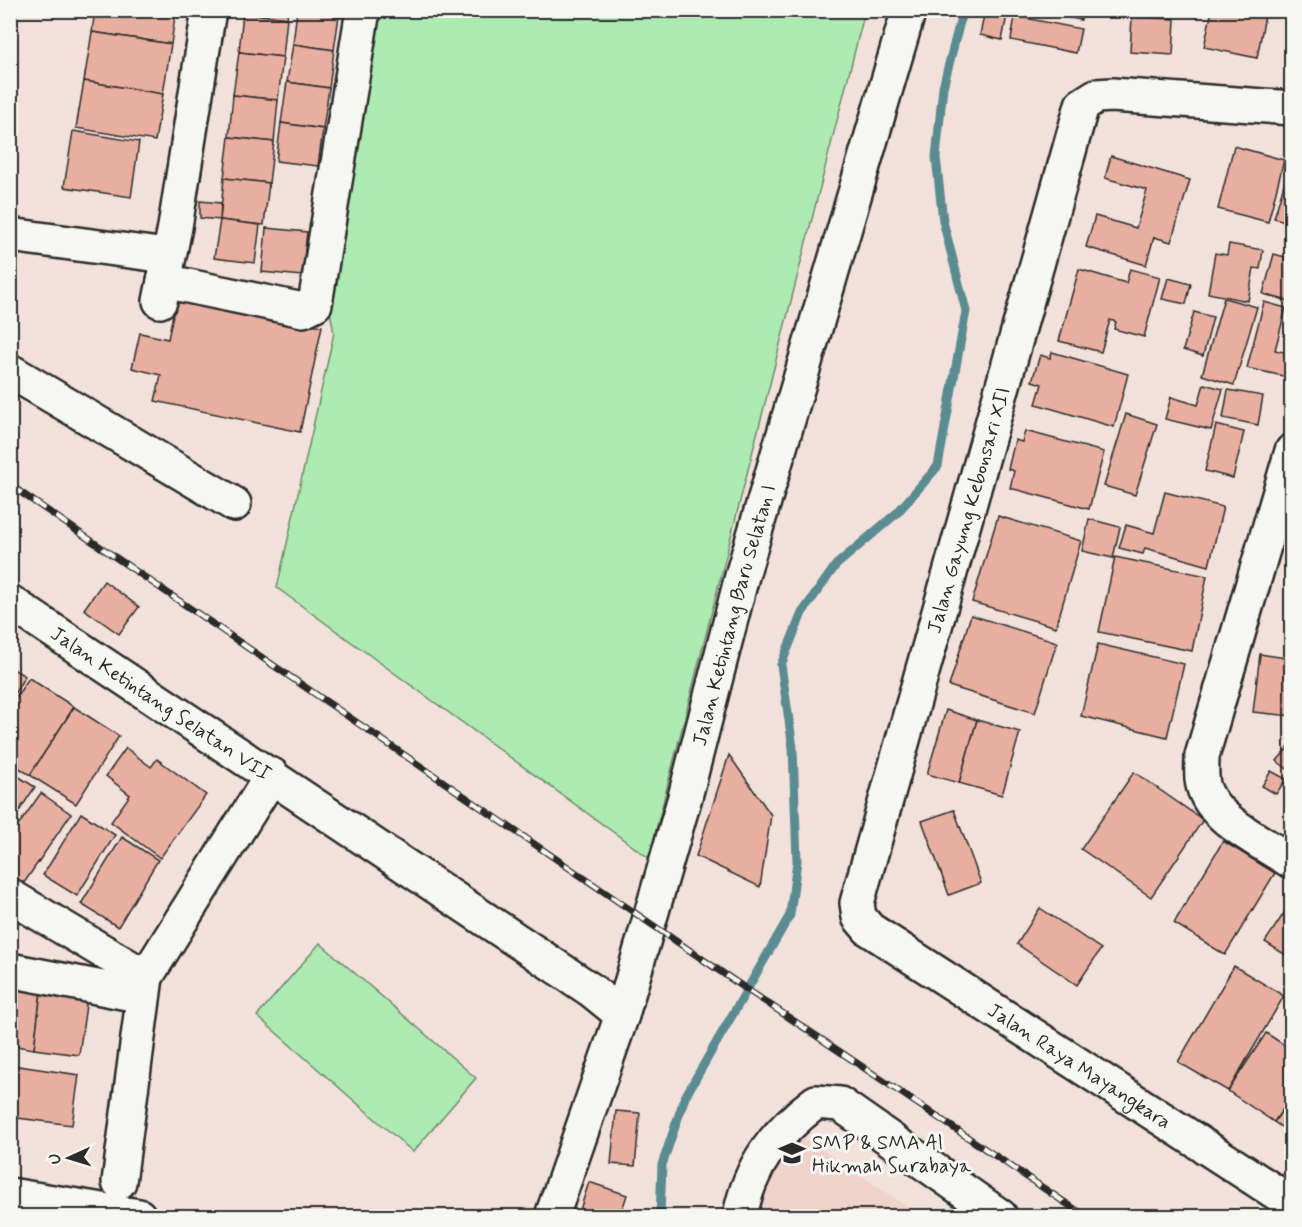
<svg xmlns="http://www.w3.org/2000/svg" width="1302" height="1227" viewBox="0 0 1302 1227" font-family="Mynerve,sans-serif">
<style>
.built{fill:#efd2c9}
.green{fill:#adeab1;stroke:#6c8a6e;stroke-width:1.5}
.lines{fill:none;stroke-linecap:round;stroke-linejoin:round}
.stream{stroke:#5a8b90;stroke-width:9}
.building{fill:#e8afa1;stroke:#2b2b2b;stroke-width:1.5}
.minor-casing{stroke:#2b2b2b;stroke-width:38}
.minor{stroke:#f6f6f2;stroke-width:33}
.rail-casing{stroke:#2b2b2b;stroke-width:7}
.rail{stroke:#f6f6f2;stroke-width:4.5;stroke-dasharray:14;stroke-linecap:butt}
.labels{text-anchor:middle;stroke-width:6;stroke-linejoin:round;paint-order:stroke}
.street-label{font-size:20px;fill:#2b2b2b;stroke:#f6f6f2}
.poi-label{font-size:20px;fill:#2b2b2b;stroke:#f6f6f2;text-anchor:start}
</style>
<rect width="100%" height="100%" fill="#f2e1da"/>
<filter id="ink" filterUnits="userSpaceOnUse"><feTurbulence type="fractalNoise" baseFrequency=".0167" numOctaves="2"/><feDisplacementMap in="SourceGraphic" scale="12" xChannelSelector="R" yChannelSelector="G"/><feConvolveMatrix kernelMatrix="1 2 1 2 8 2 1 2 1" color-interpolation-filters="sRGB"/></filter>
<g filter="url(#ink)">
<polygon class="built" points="778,1120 921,1216 727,1216"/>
<g class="green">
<polygon points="377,11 865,11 649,858 277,588 334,333 328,301"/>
<polygon points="320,943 476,1078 413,1152 257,1016"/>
</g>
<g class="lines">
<polyline class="stream" points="660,1216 662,1165 685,1097 790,915 797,861 793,748 781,665 802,613 836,565 897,513 938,466 966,311 943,221 936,157 943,87 963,10"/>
</g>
<g class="building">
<polygon points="95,10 176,10 171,44 92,32"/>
<polygon points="243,10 288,10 287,18 243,13"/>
<polygon points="297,10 339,16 334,50 293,44"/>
<polygon points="304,10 340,10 339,16"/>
<polygon points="985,10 1008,11 1002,40 980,35"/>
<polygon points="1034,10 1083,10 1081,20"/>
<polygon points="1212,10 1266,10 1257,58 1204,47"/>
<polygon points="243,13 287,18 283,57 239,52"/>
<polygon points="1015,16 1081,29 1076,53 1011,40"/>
<polygon points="1132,17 1175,19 1173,55 1130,52"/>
<polygon points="92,32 171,44 163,94 84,81"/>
<polygon points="293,44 334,50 329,88 287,82"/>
<polygon points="239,52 283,57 278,100 233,95"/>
<polygon points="84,81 163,94 155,141 76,128"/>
<polygon points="287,82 329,88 323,129 281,123"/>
<polygon points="233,95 278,100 274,142 229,137"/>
<polygon points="281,123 323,129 318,166 276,161"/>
<polygon points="73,131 139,142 131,197 64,187"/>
<polygon points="229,137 274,142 269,183 224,178"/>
<polygon points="1234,146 1284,160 1268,222 1218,209"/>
<polygon points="1111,156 1190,180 1171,242 1154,237 1146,265 1086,247 1095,216 1136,228 1147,190 1105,178"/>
<polygon points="1292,157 1292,223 1274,218"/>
<polygon points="224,178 269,183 264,225 220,220"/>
<polygon points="200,201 221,203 220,220 200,218"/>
<polygon points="220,220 260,225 255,263 214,258"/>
<polygon points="266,228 307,232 302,276 262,272"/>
<polygon points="1229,244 1263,250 1260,269 1254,268 1248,301 1208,293 1215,253 1227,255"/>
<polygon points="1274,254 1292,259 1292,302 1263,294"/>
<polygon points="1079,269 1126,283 1130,269 1160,277 1144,337 1114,329 1116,322 1110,320 1101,352 1059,341"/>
<polygon points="1168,278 1191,284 1186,304 1162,299"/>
<polygon points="177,295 322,326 300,432 155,401 161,375 132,368 140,333 168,339"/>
<polygon points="1224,298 1257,307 1234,385 1202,375"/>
<polygon points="1264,302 1286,308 1275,350 1292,354 1292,378 1247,368"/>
<polygon points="1194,312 1213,317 1203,356 1183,350"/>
<polygon points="1052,352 1128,374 1114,427 1036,404 1042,384 1032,381 1040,355 1050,358"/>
<polygon points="1204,384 1223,389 1211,430 1165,419 1171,397 1198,405"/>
<polygon points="1228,390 1263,396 1258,425 1223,418"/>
<polygon points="1126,414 1157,424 1135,495 1104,486"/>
<polygon points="1216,425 1244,432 1233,478 1205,471"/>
<polygon points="1025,431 1104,452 1089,509 1010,488 1014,471 1008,469 1015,440 1022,442"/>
<polygon points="1165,492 1223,507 1209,566 1145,548 1143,554 1119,548 1126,525 1154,533"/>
<polygon points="998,516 1081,541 1056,627 972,602"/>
<polygon points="1089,519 1120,527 1113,558 1082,551"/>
<polygon points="1115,557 1207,576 1192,651 1099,632"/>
<polygon points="104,581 139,607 119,634 84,609"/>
<polygon points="971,615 1057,642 1035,713 949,686"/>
<polygon points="1098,644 1184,664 1167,737 1081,716"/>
<polygon points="1260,654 1292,659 1292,716 1253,712"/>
<polygon points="10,667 25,676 10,701"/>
<polygon points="29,678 74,707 30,775 10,762 10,706"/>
<polygon points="74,707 119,736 76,804 30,775"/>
<polygon points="946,710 977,720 959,783 927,774"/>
<polygon points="977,720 1020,732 1002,795 959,783"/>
<polygon points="1292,743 1292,771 1291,772 1277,761"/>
<polygon points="126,748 151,767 157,759 206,795 160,858 111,822 130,795 106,776"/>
<polygon points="729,755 771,815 760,887 696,856"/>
<polygon points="10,771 35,787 10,825"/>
<polygon points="1271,771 1286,779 1276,794 1262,786"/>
<polygon points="1134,772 1203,820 1151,897 1081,849"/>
<polygon points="41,793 71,814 24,883 10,874 10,837"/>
<polygon points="954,810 981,883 949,895 922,821"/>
<polygon points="81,813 115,835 77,896 43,875"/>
<polygon points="122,837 158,860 118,927 81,904"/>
<polygon points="1223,841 1275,873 1225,955 1174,923"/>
<polygon points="1292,901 1292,959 1265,942"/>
<polygon points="1040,908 1101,949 1077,985 1017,944"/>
<polygon points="1234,966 1284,996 1228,1091 1178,1062"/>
<polygon points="10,988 41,992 34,1049 10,1045"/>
<polygon points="41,992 87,998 79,1055 34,1049"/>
<polygon points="1266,1033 1292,1050 1292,1096 1274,1122 1228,1091"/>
<polygon points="12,1065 79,1075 72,1125 10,1117"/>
<polygon points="1292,1097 1292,1134 1274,1122"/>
<polygon points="616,1111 640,1113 635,1166 611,1164"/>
<polygon points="589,1182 627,1195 620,1216 578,1216"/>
</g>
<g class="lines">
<defs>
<g id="minor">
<path id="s1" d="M1292,108L1112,95L1096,96L1082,105L857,903L859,917L869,929L1292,1203"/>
<polyline points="10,235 167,256"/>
<polyline points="164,281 303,310 315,304 363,10"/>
<polyline points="160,301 175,227 209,10"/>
<polyline points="10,371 234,504"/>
<path d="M1292,451L1202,756C1202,769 1200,782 1206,793C1218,822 1265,844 1292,862"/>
<path id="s2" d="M10,602L591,990L622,1015"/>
<polyline points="10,896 146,977"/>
<polyline points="10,970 143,996"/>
<polyline points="119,1182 146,977 272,775"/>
<polyline points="10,1195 139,1216"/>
<path id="s3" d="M552,1216L622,1015L685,797L742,576L909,10"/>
<path d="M740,1216C750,1165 775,1133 816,1102L840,1104L1000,1216"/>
</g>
</defs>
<use href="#minor" class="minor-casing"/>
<use href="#minor" class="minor"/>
<defs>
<polyline id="rail" points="10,485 730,978 1085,1216"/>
</defs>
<use href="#rail" class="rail-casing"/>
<use href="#rail" class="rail"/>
</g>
</g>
<defs>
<symbol id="school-bare" viewBox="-9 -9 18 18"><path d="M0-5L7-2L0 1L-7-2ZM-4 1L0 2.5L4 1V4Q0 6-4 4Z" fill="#2b2b2b" stroke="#f6f6f2" stroke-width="2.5" paint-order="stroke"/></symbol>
</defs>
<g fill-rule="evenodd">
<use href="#school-bare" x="773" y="1134" width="38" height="38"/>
</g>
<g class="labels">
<g class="street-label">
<text transform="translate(968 510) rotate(-74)" y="7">Jalan Gayung Kebonsari XII</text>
<text dy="7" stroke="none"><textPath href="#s3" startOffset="628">Jalan Ketintang Baru Selatan I</textPath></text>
<text dy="7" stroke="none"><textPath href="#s2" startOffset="182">Jalan Ketintang Selatan VII</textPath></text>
<text dy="7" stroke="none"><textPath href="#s1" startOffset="1323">Jalan Raya Mayangkara</textPath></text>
</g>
<g class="poi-label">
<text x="812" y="1149">SMP &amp; SMA Al<tspan x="812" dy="23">Hikmah Surabaya</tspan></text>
</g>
</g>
<rect width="1302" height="1227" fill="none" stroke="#f6f6f2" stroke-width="36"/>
<rect x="18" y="18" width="1266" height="1191" fill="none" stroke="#2b2b2b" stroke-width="2" filter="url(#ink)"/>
<g transform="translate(69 1158) rotate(266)" stroke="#f6f6f2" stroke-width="4.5" paint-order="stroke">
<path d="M0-4.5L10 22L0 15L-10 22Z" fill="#2b2b2b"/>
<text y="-9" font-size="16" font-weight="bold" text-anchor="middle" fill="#2b2b2b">U</text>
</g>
</svg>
